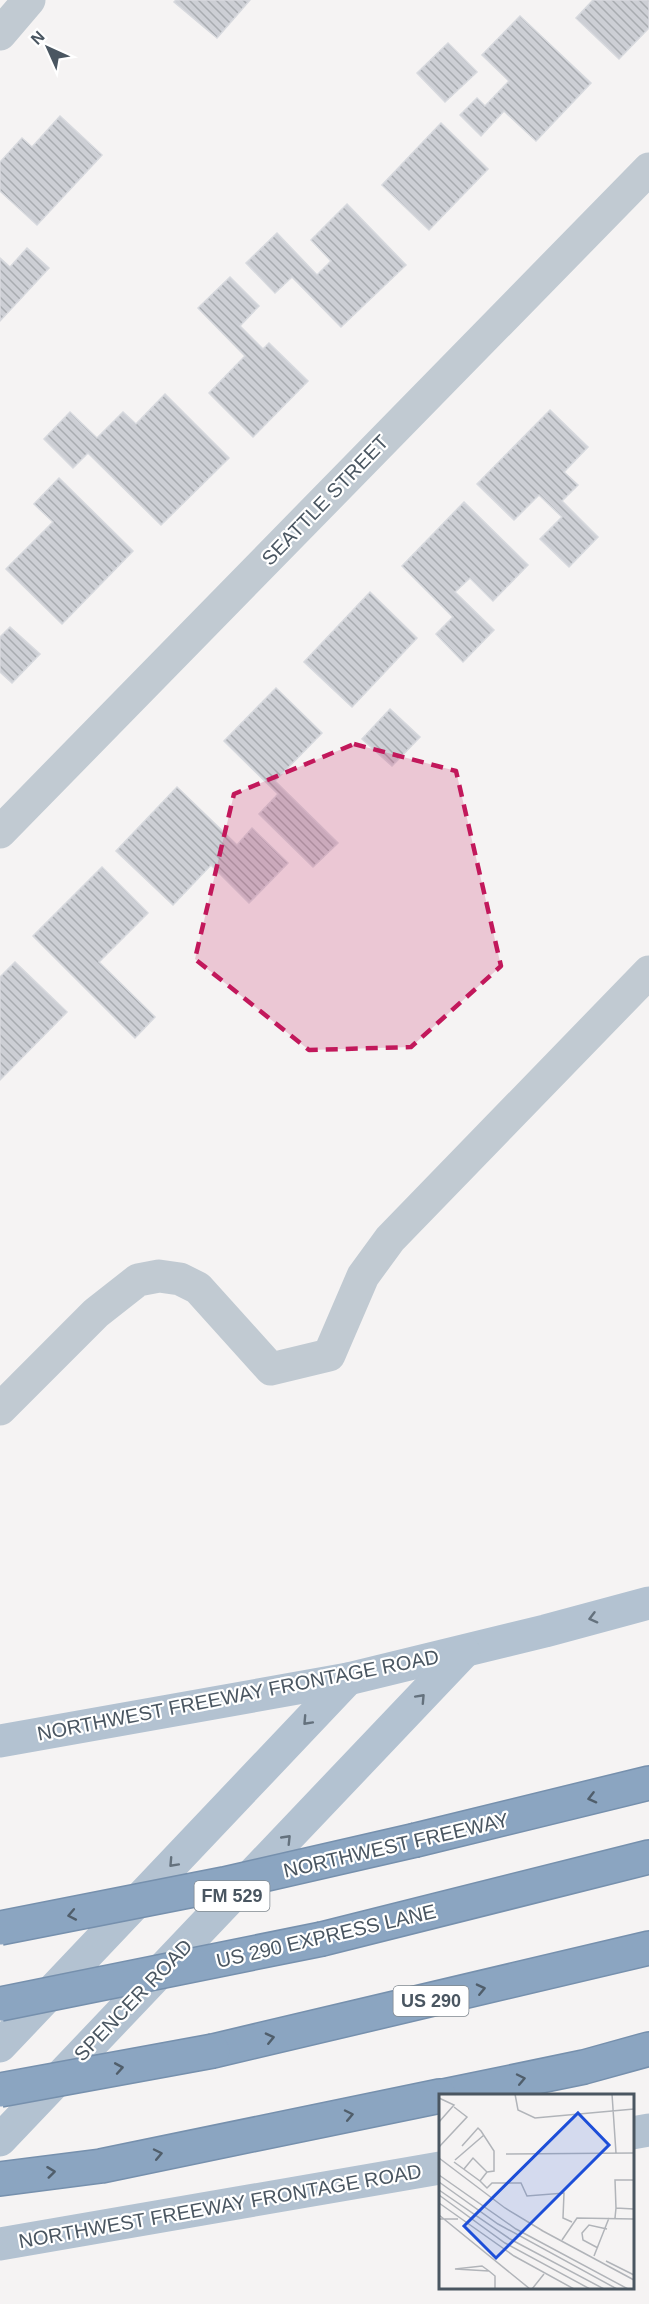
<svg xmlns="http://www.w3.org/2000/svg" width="649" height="2304" viewBox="0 0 649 2304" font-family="Helvetica,sans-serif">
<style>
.building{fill:url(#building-back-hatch);stroke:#d7d9de;stroke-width:1.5}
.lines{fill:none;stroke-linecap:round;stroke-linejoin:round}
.highway-casing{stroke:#7690ad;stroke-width:36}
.minor{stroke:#c1cad2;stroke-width:33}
.major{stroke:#b3c2d1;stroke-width:33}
.highway{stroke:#8ba5c1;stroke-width:33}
.highway-bridge-casing{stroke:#7690ad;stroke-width:36;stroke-linecap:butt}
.highway-bridge{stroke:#8ba5c1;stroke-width:33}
.oneway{stroke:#64717d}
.oneway2{stroke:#505e6b}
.marked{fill:#c2185b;fill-opacity:0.2;stroke:#c2185b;stroke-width:4.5;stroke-dasharray:12 8;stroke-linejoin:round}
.labels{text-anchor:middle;stroke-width:4.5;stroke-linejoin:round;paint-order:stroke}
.shield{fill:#fff;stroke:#808990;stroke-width:1.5}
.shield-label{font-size:18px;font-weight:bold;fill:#4a5661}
.street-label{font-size:20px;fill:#4a5661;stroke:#fff}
.inset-road{fill:none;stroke:#b1b4b9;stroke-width:1.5}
.view{fill:#1d4ed8;fill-opacity:0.15;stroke:#1d4ed8;stroke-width:3}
.inset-edge{fill:none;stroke:#4a5661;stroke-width:3}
</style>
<defs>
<pattern id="building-back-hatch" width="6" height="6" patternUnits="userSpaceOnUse" patternTransform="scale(1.5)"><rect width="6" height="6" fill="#cdcfd5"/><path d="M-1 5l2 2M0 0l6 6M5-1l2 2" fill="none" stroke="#a8abb0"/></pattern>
</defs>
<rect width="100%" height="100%" fill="#f5f3f3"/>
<g class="building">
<polygon points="176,0 250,0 217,38 174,2"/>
<polygon points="593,0 649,0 649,28 619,59 576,18"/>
<polygon points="520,16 591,83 536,141 504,111 481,136 460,115 477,98 485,106 509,81 482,55"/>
<polygon points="448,43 477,72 445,102 417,73"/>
<polygon points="60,116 102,155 37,225 0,191 0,162 22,138 32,147"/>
<polygon points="441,123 488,169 429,230 382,185"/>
<polygon points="347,204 406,265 341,327 292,277 275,293 246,263 277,233 317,275 331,261 311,240"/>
<polygon points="27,248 49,268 0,321 0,258 10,267"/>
<polygon points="230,277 259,306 240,326 263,349 269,343 308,381 253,437 209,393 245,356 198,308"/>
<polygon points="165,394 229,458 161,525 88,453 73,468 44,439 70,412 97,438 123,412 136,424"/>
<polygon points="550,410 588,447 564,472 578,485 562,501 598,537 569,567 540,539 562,517 539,495 514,520 477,484"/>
<polygon points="59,478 133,551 62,624 6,569 53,522 34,504"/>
<polygon points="464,502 528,565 493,601 470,578 455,592 494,630 463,662 436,634 453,617 402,566"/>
<polygon points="370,592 417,638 352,707 304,662"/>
<polygon points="10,627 40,654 12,683 0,672 0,637"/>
<polygon points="276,688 322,733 275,781 338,843 313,867 259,814 278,794 224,741"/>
<polygon points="390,709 420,737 392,766 362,739"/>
<polygon points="177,787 237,845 252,828 288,863 249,903 211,865 173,905 116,851"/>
<polygon points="102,867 148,913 99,962 155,1017 135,1038 33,936"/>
<polygon points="15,962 67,1012 0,1080 0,977"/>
</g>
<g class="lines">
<defs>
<g id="highway">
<polyline points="416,1840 649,1783"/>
<polyline points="322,1939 649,1857"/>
<polyline points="213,2051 649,1948"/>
<polyline points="444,2096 584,2067 649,2049"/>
<polyline points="0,2179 101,2166 440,2096"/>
</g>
</defs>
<use href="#highway" class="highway-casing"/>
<g class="minor">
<polyline points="0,34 29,0"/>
<polyline points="0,832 649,169"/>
<polyline points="0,1409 96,1313 138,1280 159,1276 180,1279 198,1288 271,1369 329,1355 363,1276 390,1239 649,972"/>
</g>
<g class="major">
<polyline points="0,1741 348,1679 545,1631 649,1603"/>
<polyline points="0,2046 348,1679"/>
<polyline points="632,2133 649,2130"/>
<polyline points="0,2140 464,1652"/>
<polyline points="0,2244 440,2168"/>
</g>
<use href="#highway" class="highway"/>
<defs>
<g id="highway-bridge">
<polyline points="0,1928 224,1884 416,1840"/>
<polyline points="0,2004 322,1939"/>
<polyline points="0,2090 213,2051"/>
</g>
</defs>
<use href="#highway-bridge" class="highway-bridge-casing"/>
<use href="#highway-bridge" class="highway-bridge"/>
</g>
<defs><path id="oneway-chevron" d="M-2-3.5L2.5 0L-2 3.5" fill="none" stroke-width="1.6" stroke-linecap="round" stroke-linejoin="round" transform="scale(1.5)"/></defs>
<g class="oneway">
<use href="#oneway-chevron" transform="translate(593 1618) rotate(165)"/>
<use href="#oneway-chevron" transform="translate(421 1698) rotate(-47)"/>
<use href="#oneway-chevron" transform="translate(307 1721) rotate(133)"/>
<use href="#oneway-chevron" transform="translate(287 1839) rotate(-46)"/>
<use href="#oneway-chevron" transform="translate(173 1863) rotate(133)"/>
</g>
<g class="oneway2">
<use href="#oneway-chevron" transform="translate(592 1798) rotate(166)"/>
<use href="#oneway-chevron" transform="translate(72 1915) rotate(169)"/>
<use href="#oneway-chevron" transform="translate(481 1989) rotate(-13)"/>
<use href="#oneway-chevron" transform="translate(270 2038) rotate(-13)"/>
<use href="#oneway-chevron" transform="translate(119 2068) rotate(-10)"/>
<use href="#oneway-chevron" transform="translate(521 2079) rotate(-12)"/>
<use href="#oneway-chevron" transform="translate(349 2115) rotate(-12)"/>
<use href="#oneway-chevron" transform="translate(158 2154) rotate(-12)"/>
<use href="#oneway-chevron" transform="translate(51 2172) rotate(-7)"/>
</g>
<path class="marked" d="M354,744L456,771L501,966L411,1047L309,1050L195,959L234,794Z"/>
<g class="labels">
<g class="shield">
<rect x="194.5" y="1881" width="75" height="30" rx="4.5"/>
<rect x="393.5" y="1986" width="75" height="30" rx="4.5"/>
</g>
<g class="shield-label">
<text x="232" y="1902">FM 529</text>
<text x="431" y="2007">US 290</text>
</g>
<g class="street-label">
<text transform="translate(325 500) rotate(-46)" y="7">SEATTLE STREET</text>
<text transform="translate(238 1695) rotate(-11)" y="7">NORTHWEST FREEWAY FRONTAGE ROAD</text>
<text transform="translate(396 1845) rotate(-13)" y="7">NORTHWEST FREEWAY</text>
<text transform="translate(326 1936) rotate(-13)" y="7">US 290 EXPRESS LANE</text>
<text transform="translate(133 2000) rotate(-46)" y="7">SPENCER ROAD</text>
<text transform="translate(220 2206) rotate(-10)" y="7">NORTHWEST FREEWAY FRONTAGE ROAD</text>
</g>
</g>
<g transform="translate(439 2094)">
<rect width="195" height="195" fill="#f5f3f3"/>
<path class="inset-road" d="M76,0L79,16L96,24L195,15M173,0L177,59M0,4L15,11L0,28M23,52L39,34L42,37L55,57V77L48,78M0,53L28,23L15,13M67,60L195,59M0,64L66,114L104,137M16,66L45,41M15,68L41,87L48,78L34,64L25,75M0,81L77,135L189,195M41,87L48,94L53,89H82L88,102L125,99L124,124L133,128M0,88L59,130L178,195M0,96L71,145L165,195M0,101L66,149L151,195M0,109L75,162L135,195M177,114L176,86H195M0,121L91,195M176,124L177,114L195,115M0,125H19M102,136L195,186M123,146L138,124L195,125M159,154L144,146L143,139L150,131L168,135M155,162L170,124M167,167L195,181M50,177L16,175L43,172L50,177L56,182V195M93,195L105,180"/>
<path class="view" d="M139,19L170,51L57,164L25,132Z"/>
<rect width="195" height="195" class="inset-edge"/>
</g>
<g transform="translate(48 48) rotate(315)" stroke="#ffffff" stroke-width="4.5" paint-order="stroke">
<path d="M0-4.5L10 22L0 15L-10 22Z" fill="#4a5661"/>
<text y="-9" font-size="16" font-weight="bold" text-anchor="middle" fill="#4a5661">N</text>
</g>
</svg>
